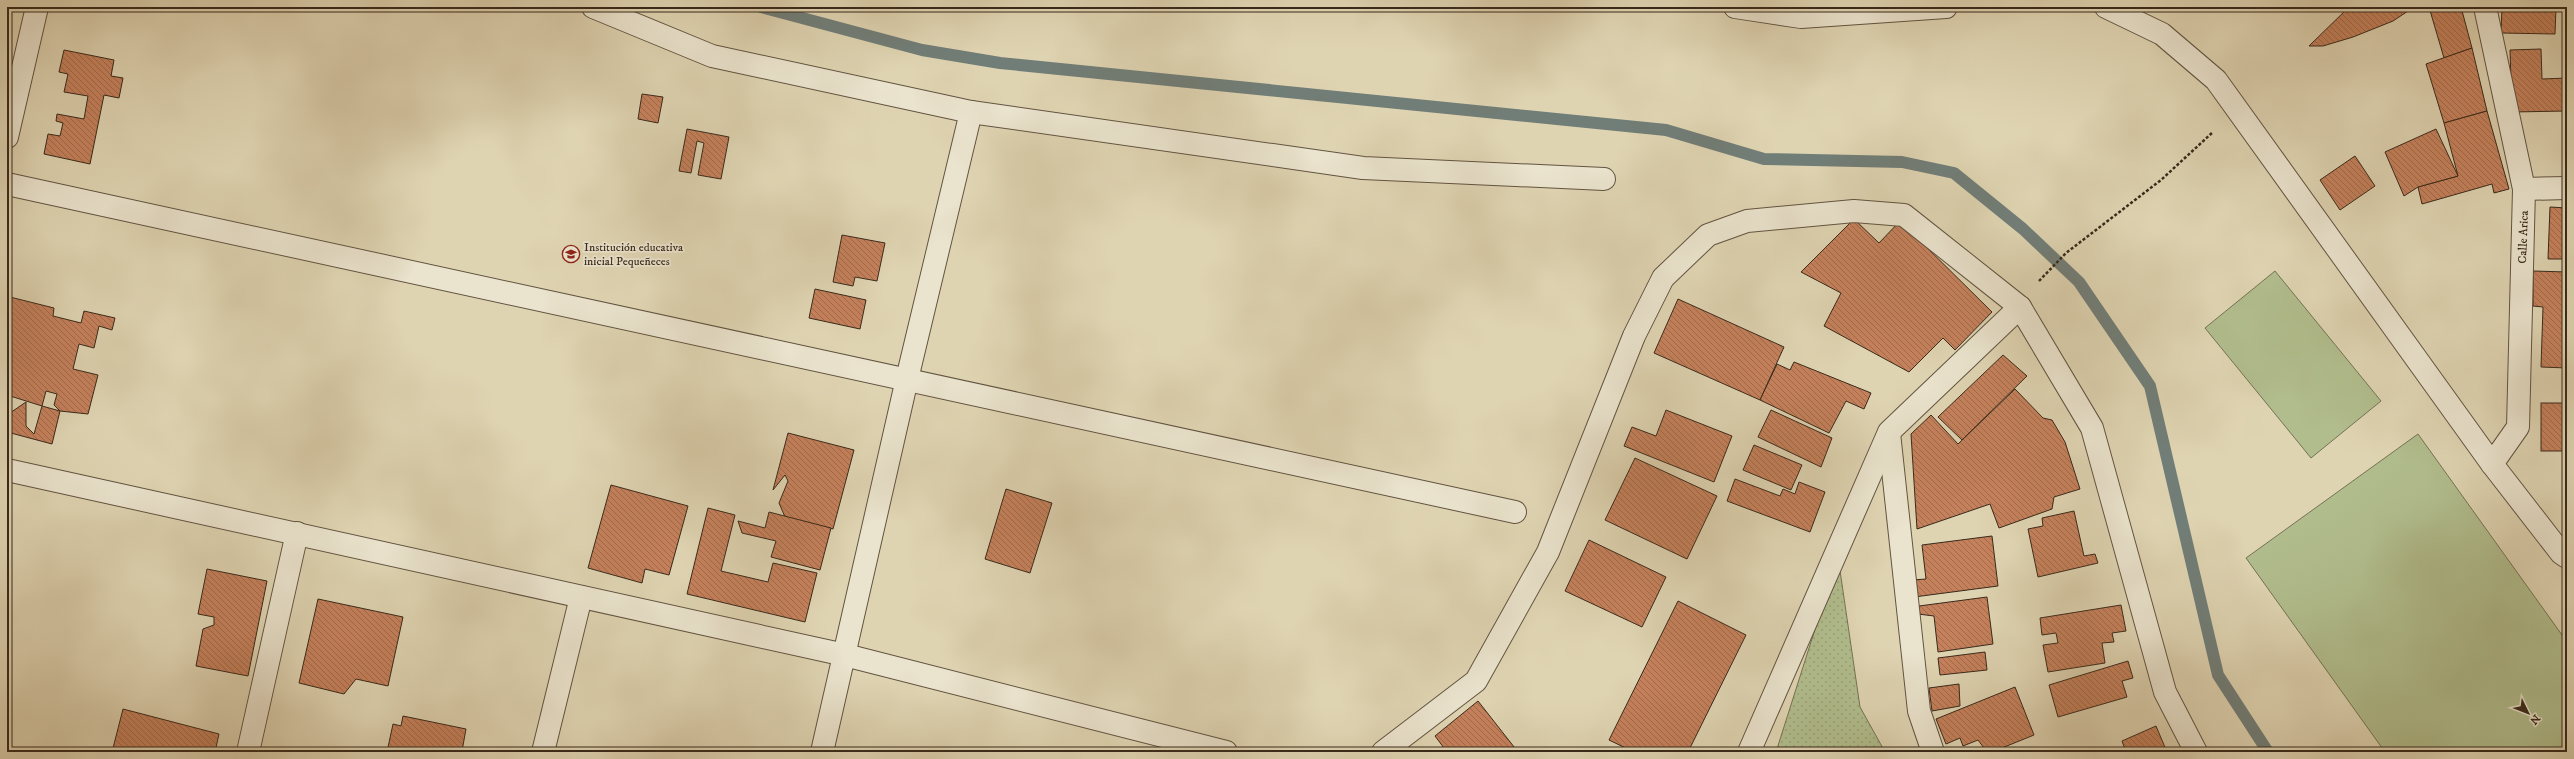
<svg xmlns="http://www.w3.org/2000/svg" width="2574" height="759" viewBox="0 0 2574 759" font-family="'IM FELL DW Pica',serif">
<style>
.green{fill:#b1bd8d;stroke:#747354}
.park{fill:url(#park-dots);stroke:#747354}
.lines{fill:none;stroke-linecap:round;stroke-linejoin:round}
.stream{stroke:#717e78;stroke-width:12}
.building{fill:url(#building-back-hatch);stroke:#38291b}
.street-casing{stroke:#625441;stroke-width:24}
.path{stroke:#38291b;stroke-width:2.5;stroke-dasharray:3 2;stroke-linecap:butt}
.street{stroke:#eae3cd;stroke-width:22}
.labels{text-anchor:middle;stroke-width:3.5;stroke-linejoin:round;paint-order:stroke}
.street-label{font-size:12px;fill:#38291b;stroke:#eae3cd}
.poi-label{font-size:12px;fill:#38291b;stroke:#eae3cd;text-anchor:start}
</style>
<defs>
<pattern id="park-dots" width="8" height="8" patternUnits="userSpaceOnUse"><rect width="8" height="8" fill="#b1bd8d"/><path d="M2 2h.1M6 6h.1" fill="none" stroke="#99a279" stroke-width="1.8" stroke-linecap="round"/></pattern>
<pattern id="building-back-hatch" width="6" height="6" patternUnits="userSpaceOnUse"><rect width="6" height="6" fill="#c5815c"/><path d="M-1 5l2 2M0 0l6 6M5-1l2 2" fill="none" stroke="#a16a4b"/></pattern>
</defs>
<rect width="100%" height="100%" fill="#dfd4b2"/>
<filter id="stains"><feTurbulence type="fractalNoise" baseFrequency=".005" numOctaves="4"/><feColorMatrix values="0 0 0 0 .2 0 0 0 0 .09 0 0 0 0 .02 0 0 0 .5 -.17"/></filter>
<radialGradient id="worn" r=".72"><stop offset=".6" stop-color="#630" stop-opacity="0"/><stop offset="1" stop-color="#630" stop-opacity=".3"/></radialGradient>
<g class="green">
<polygon points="2275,271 2381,401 2311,458 2205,328"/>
<polygon points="2418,434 2567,642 2567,752 2385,752 2246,558"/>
</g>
<polygon class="park" points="1838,557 1860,707 1885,752 1776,752"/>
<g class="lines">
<polyline class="stream" points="761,7 922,50 1000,63 1666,130 1764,159 1902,162 1954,173 2023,229 2079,282 2150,386 2218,675 2268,752"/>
</g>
<g class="building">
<polygon points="2349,7 2414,7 2393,21 2353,37 2323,46 2309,46"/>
<polygon points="2429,7 2461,7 2472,48 2444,58"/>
<polygon points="2502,7 2556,7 2555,34 2501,33"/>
<polygon points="2472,48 2487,111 2444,123 2426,64"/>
<polygon points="2541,49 2542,79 2567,78 2567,111 2512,112 2510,50"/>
<polygon points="64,50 114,60 111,76 123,78 119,98 104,95 90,164 44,154 48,134 60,136 63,123 56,121 57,114 84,119 88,96 64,92 68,74 59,72"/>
<polygon points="642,94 663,97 658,123 638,119"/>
<polygon points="2487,111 2509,189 2494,193 2492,184 2422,204 2418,187 2458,176 2444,123"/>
<polygon points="687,129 729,137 721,179 698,175 704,143 697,141 691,173 679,171"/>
<polygon points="2436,129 2458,176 2418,187 2404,196 2385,152"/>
<polygon points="2355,156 2375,186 2340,210 2320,180"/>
<polygon points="2550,207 2567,208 2567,259 2548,259"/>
<polygon points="1854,219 1879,243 1900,221 1992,312 1955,350 1943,338 1909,372 1824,326 1841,293 1801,272"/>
<polygon points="842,235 885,243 877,281 855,277 853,286 833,282"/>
<polygon points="2533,271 2567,272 2567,368 2541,367 2543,307 2533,306"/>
<polygon points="815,289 866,300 860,329 809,318"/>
<polygon points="10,297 54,308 53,316 81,323 84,311 115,318 112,330 99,326 94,348 79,344 73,369 98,375 88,414 60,411 54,405 57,394 46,391 42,406 7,395 7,333 11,314 7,313 7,310"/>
<polygon points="1678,299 1784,347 1760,400 1654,353"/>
<polygon points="2003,355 2027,376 1962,440 1938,417"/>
<polygon points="1794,362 1871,393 1864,409 1846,401 1829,433 1760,400 1777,364 1790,370"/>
<polygon points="2015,389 2043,418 2052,420 2065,442 2080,489 2054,497 2052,509 1999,528 1990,504 1917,529 1911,434 1931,415 1958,444"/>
<polygon points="26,402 26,426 34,434 42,406 60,411 52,444 7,432 7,415"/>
<rect x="2541" y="403" width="26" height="48"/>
<polygon points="1666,410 1732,436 1714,482 1624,446 1632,427 1656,436"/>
<polygon points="1771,410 1832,438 1821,467 1758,437"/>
<polygon points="788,433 854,450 833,529 785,517 779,503 788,481 785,475 773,490"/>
<polygon points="1754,445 1802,465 1791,490 1743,470"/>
<polygon points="1635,458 1717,496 1687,559 1605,520"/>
<polygon points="1735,479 1780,496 1783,489 1795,494 1799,482 1825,492 1810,532 1727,501"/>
<polygon points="611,485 688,506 669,575 645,569 642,583 588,568"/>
<polygon points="1006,489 1052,503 1030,573 985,559"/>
<polygon points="708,508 735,515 721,571 768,582 773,563 817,573 805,622 687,594"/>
<polygon points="2074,511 2084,556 2095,554 2098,563 2038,577 2028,529 2043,526 2042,518"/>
<polygon points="769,512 831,528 820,570 771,557 776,541 742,533 738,521 765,528"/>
<polygon points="1992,536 1998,586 1914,597 1912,580 1926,579 1922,545"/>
<polygon points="1589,540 1666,577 1642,627 1565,591"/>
<polygon points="207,569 267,581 248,676 196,666 203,629 214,625 214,617 198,614"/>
<polygon points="1987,597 1993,644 1938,652 1934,616 1918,614 1919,606"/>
<polygon points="318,599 403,617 388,686 356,679 344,694 299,683"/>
<polygon points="1678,601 1746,635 1688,752 1634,752 1609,740"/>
<polygon points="2121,605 2126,631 2112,633 2114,642 2102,643 2105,663 2048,672 2043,645 2058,643 2056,633 2042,635 2040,618"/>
<polygon points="1985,652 1987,670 1940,675 1938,658"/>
<polygon points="2128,661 2133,678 2122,681 2127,697 2058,717 2049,685"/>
<polygon points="1959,684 1960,706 1932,711 1929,688"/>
<polygon points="2015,687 2034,735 1992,752 1987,752 1978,740 1963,746 1960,738 1946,744 1936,719"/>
<polygon points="1478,701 1518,752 1447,752 1435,736"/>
<polygon points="123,709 219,734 215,752 112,752"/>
<polygon points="403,716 466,729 462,751 468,752 427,752 405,748 404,752 387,752 393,724 401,726"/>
<polygon points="2156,726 2167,752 2126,752 2122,741"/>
</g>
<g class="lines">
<defs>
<g id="street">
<polyline points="593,7 712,56 971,112 1363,168 1604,179"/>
<polyline points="1735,7 1801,17 1946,7"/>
<polyline points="2106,7 2162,34 2216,80 2492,464 2561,553 2567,557"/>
<polyline points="2485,7 2524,189 2518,427 2492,464"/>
<polyline points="7,137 37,7"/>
<polyline points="7,184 1515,512"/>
<polyline points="2524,189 2567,188"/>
<polyline points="1889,433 1919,711 1933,752"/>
<polyline points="7,470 845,655 1226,752"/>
<polyline points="248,752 297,533"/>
<polyline points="543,752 581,597"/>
<polyline points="822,752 907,379 971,112"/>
<polyline points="1383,752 1476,681 1548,552 1634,336 1663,278 1708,235 1747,221 1854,211 1904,215 2020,307 2092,428 2165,692 2196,752"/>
<polyline points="1749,752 1889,432 2020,307"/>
</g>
</defs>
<use href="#street" class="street-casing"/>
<polyline class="path" points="2039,281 2066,253 2161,180 2213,132"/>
<use href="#street" class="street"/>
</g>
<defs>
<symbol id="school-ring" viewBox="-11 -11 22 22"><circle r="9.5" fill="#eae3cd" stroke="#8f2418" stroke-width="1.5"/><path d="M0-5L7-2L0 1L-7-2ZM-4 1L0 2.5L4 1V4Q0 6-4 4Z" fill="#8f2418"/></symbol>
</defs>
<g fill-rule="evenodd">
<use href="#school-ring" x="561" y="244" width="20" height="20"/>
</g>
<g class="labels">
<g class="street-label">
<text transform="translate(2523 237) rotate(-88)" y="4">Calle Arica</text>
</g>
<g class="poi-label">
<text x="584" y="251">Institución educativa<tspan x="584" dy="14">inicial Pequeñeces</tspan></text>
</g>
</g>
<rect width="2574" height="759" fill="none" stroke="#dfd4b2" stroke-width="24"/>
<rect x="8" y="8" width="2558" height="743" fill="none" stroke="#38291b" stroke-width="2"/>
<rect x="12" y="12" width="2550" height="735" fill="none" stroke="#38291b"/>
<g transform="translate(2528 713) rotate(133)" stroke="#eae3cd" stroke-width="3" paint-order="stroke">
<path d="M0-3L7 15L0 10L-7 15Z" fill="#38291b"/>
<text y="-6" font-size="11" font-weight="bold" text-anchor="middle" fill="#38291b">N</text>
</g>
<rect width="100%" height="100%" filter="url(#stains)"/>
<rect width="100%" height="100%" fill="url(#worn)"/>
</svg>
